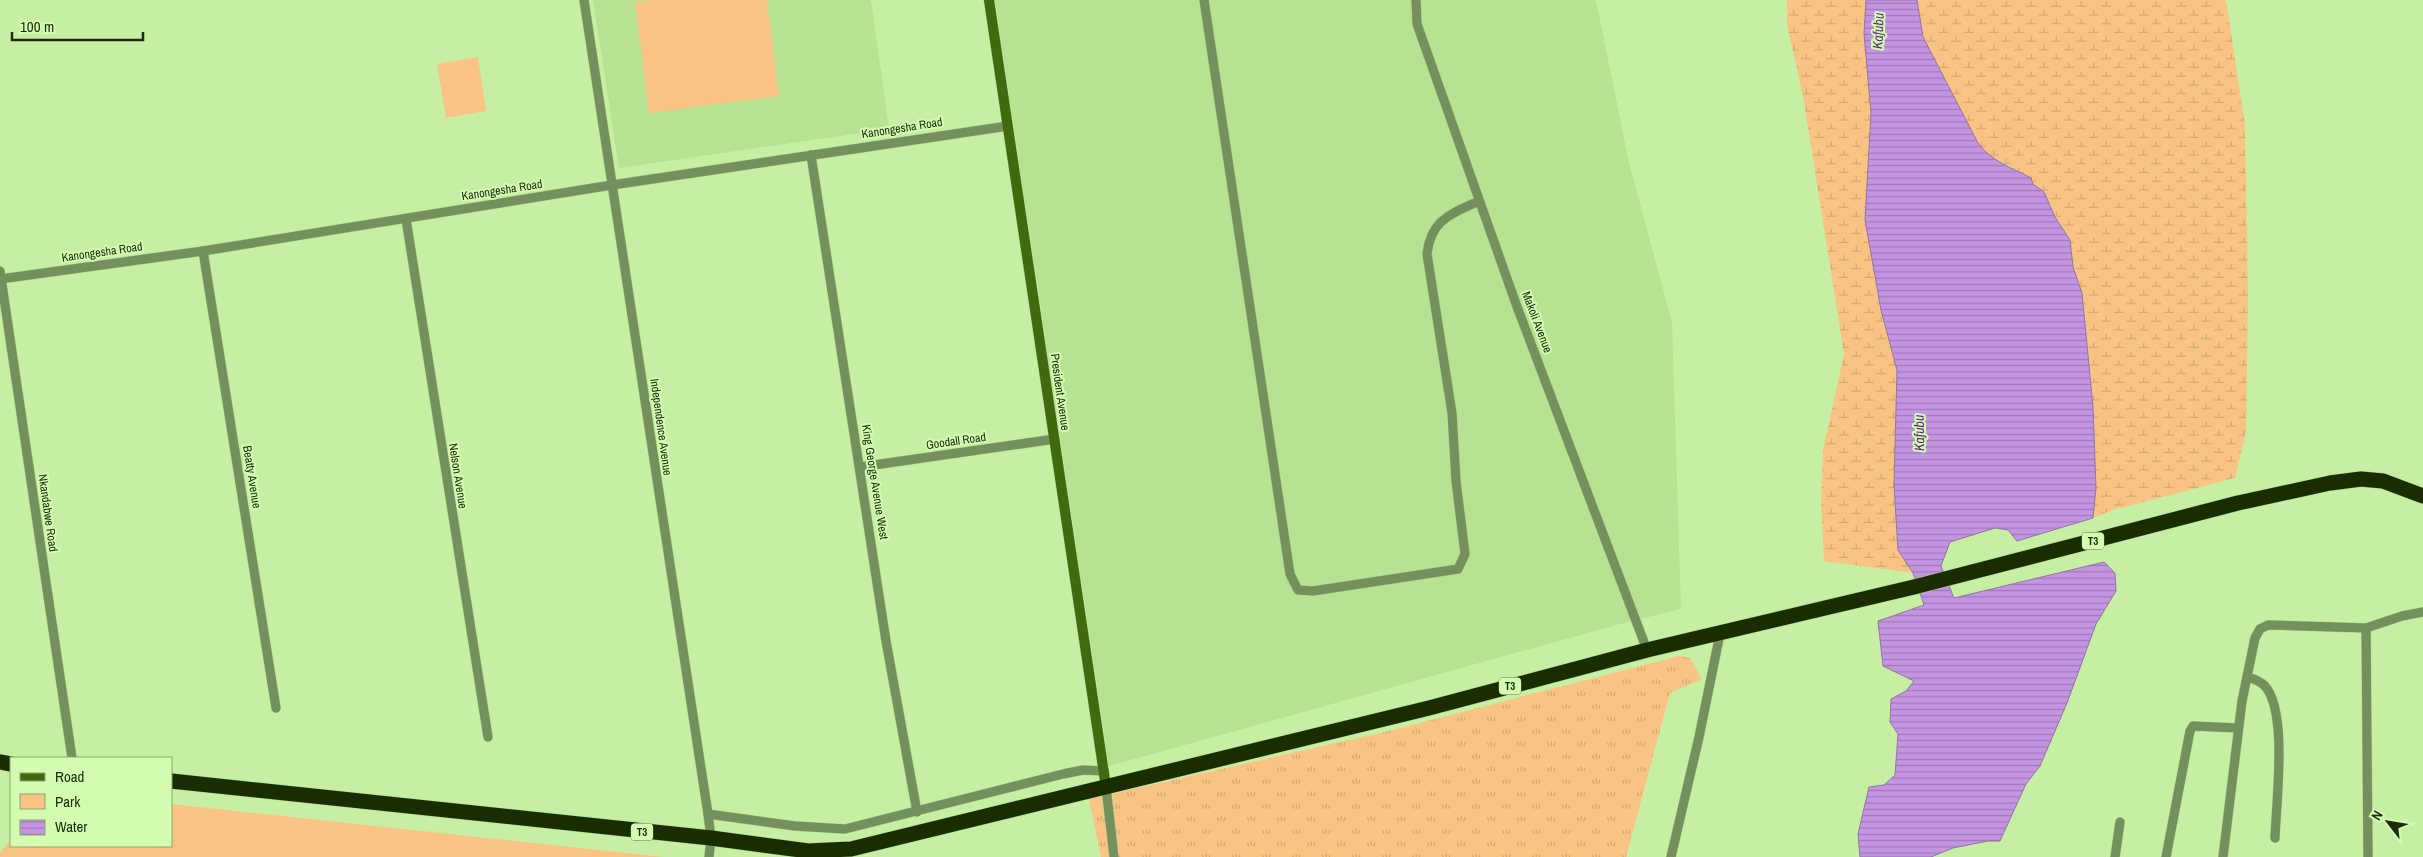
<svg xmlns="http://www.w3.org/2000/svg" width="2423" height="857" viewBox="0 0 2423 857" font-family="'Archivo Narrow',sans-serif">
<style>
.built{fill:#b7e291}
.grass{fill:url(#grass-tufts)}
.wetland{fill:url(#wetland-marsh)}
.park{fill:#f9c483}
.water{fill:url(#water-rules);stroke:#9275a3}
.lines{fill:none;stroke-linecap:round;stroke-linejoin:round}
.street-casing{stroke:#a7cc88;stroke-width:10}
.secondary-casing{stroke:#a7cc88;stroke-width:11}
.highway-casing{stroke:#a7cc88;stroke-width:16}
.street{stroke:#74905c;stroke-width:9}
.secondary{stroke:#41690e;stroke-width:10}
.highway{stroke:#192d01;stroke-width:15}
.labels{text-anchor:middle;stroke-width:4;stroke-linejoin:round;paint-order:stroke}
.shield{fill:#d3fcb0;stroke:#536a3e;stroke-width:1}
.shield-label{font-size:11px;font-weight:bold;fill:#1c2b0d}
.street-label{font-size:12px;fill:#1c2b0d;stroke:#d3fcb0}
.water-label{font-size:14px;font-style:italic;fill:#612681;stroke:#d3fcb0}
</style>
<defs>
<pattern id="grass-tufts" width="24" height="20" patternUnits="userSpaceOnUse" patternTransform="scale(1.25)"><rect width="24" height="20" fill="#f9c483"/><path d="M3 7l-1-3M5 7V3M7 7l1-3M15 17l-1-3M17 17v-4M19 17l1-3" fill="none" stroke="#d5a970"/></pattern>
<pattern id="wetland-marsh" width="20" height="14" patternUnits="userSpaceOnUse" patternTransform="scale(1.25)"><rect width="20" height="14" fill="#f9c483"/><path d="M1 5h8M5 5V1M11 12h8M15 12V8" fill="none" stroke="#d5a970"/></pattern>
<pattern id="water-rules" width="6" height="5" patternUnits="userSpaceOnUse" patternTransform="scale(1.25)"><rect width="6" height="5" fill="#c595e3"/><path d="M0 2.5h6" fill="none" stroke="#9f7ab6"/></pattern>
</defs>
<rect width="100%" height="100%" fill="#c6efa3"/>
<g class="built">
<polygon points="593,0 871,0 889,129 619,168"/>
<polygon points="995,0 1596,0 1629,163 1672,322 1681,609 1620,624 1109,766"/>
</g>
<polygon class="grass" points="1679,656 1690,658 1702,679 1670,693 1626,857 1101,857 1089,799 1385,732"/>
<g class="wetland">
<polygon points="1787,0 1866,0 1864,34 1871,113 1865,220 1881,310 1897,370 1894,485 1898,550 1913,573 1824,561 1821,500 1823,450 1844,354 1803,96 1787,24"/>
<polygon points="1917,0 2226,0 2245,125 2248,299 2246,432 2235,478 2113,510 2093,518 2096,488 2093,407 2082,293 2073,267 2070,240 2055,217 2044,192 2009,165 1996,162 1986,153 1978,143 1923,37"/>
</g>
<g class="park">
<polygon points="654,0 767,0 779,96 649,113 635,2"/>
<polygon points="478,57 486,111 446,118 437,64"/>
<polygon points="171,804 664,857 0,857 0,853 11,839 11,846 171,846"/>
</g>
<path class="water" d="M1866,0H1917L1923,37L1978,143C1992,162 2011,167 2031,178L2033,184L2044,192L2055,217L2070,240L2073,267L2082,293L2093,407L2096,488L2093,518L2017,541L2008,530L1995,528L1950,542L1941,566L1954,598L2104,562L2115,573L2116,591L2096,624L2067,703L2040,766L2026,784L2000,841H1988L1953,848L1931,857H1860L1858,834L1869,787L1884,785L1895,775L1898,734L1890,722L1891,699L1906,691L1914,681L1883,666L1878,621L1924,605L1913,573L1898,550L1894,485L1897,370L1881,310L1865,220L1871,113L1864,34Z"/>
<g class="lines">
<defs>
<g id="street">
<polyline points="584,0 708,814 711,838 709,857"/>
<path d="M1204,0L1290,574L1298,590L1313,591L1458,569L1465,554L1456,481L1452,413L1427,254C1431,219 1451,214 1479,201"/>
<polyline points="1416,0 1417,24 1516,304 1647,650"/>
<polyline points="811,155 886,641 917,812"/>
<polyline points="406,219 488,737"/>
<polyline points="203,251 276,708"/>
<polyline points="0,271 72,758"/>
<polyline points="0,279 203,251 612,185 1008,126"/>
<polyline points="860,467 1055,439"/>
<polyline points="2366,628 2368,857"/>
<path d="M2248,677C2254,679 2261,682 2265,686C2288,712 2276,803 2275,838"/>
<polyline points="1106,787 1114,857"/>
<polyline points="708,814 795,826 845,829 1063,774 1083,770 1104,771"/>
<polyline points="1671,857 1699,737 1720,634"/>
<polyline points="2115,857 2120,822"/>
<polyline points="2166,857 2190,731 2193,726 2238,728"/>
<polyline points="2223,857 2242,701 2255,638 2260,629 2268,625 2366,628 2402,616 2423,612"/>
</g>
<polyline id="secondary" points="989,0 1106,787"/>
<g id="highway">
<polyline points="0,762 11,764"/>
<polyline points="171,781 711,838 808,851 851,849 1429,708 1647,650 1914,587 2238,503 2330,483 2361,479 2383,481 2423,496"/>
</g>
</defs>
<use href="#street" class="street-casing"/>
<use href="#secondary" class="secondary-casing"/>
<use href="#highway" class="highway-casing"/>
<use href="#street" class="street"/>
<use href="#secondary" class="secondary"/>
<use href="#highway" class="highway"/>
</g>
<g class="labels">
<g class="shield">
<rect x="2082" y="532.5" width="22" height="17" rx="4"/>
<rect x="1499" y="677.5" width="22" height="17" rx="4"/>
<rect x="631" y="823.5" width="22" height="17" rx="4"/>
</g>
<g class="shield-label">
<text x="2093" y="545">T3</text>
<text x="1510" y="690">T3</text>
<text x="642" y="836">T3</text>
</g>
<g class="street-label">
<text transform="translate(902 128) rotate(-9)" y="4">Kanongesha Road</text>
<text transform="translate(502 190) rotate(-9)" y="4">Kanongesha Road</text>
<text transform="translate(102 252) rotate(-8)" y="4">Kanongesha Road</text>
<text transform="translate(1537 322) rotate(69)" y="4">Makoli Avenue</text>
<text transform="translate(1060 392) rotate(82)" y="4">President Avenue</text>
<text transform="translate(661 427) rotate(82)" y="4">Independence Avenue</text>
<text transform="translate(956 441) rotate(-8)" y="4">Goodall Road</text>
<text transform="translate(458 476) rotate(81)" y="4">Nelson Avenue</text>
<text transform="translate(252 477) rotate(81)" y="4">Beatty Avenue</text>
<text transform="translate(875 482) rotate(81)" y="4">King George Avenue West</text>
<text transform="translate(48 513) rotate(82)" y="4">Nkandabwe Road</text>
</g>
<g class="water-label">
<text transform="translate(1878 31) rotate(-88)" y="5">Kafubu</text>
<text transform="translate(1919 433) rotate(-91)" y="5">Kafubu</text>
</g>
</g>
<rect x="10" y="757" width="162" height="90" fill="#d3fcb0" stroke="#8aa86f"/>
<rect x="20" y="773" width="25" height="8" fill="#41690e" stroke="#8aa86f"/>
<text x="55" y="782" font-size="15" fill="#1c2b0d">Road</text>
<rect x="20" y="794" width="25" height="15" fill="#f9c483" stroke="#8aa86f"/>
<text x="55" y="807" font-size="15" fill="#1c2b0d">Park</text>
<rect x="20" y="820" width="25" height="15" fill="url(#water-rules)" stroke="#8aa86f"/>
<text x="55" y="832" font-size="15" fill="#1c2b0d">Water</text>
<g transform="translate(2388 822) rotate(301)" stroke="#d3fcb0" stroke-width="4" paint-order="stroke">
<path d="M0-4L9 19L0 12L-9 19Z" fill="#1c2b0d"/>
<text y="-8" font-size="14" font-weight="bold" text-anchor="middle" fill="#1c2b0d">N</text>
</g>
<path d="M12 32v8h131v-8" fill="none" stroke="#1c2b0d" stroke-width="2.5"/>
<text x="20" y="32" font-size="15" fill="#1c2b0d" stroke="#d3fcb0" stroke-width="4" paint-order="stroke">100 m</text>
</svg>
